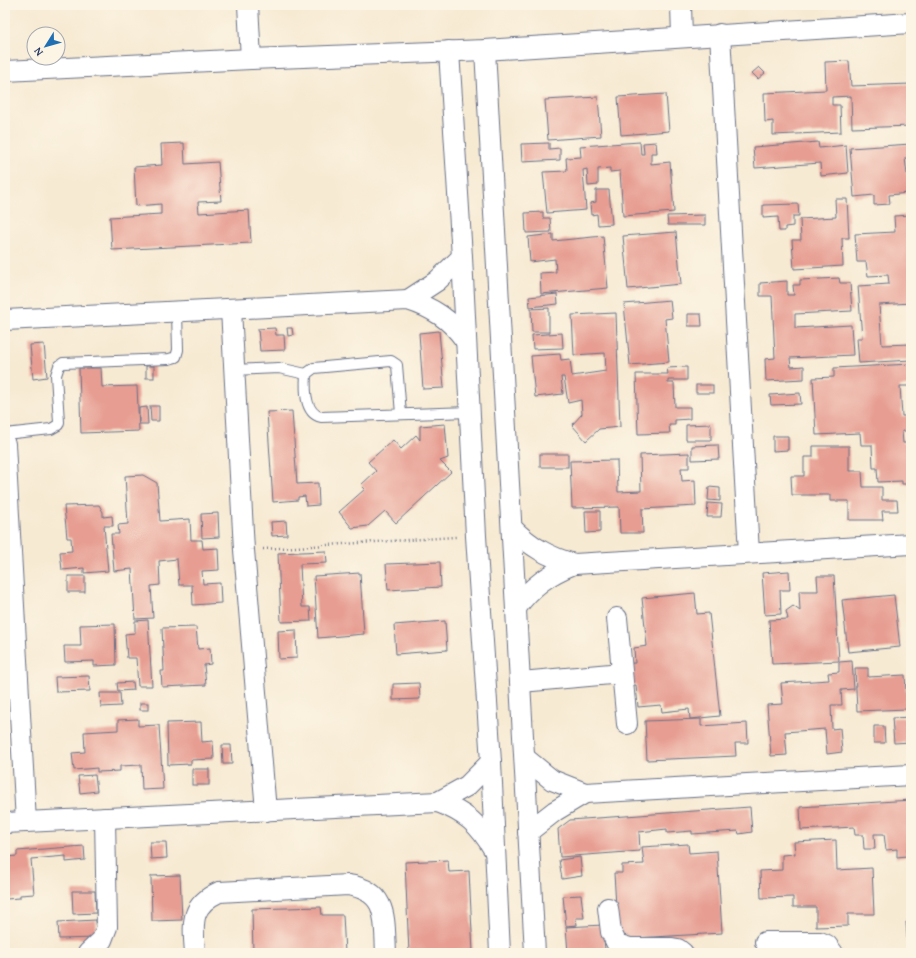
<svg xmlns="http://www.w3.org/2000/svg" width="916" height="958" viewBox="0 0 916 958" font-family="'Gentium Book Plus',serif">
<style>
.building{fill:#e79d92}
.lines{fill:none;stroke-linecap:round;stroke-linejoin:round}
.service-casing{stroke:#687087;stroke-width:12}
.minor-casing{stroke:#687087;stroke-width:22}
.path{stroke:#687087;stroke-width:2.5;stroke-dasharray:1 3;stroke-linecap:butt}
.service{stroke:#fff;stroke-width:10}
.minor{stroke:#fff;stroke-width:20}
</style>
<rect width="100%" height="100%" fill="#fcf5e5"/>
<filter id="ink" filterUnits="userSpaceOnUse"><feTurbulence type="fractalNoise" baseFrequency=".025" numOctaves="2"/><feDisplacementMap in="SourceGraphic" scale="8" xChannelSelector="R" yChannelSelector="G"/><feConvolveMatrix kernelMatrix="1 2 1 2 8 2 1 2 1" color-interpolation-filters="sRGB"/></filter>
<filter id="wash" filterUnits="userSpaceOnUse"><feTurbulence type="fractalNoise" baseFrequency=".012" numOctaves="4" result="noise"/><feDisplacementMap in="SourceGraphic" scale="16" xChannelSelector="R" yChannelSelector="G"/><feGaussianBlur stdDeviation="0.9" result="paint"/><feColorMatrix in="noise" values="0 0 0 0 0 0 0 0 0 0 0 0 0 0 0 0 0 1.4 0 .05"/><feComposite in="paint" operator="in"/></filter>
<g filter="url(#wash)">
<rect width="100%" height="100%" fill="#f7ead3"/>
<g id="blocks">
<g class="building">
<polygon points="849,61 851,86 911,84 911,126 852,128 851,96 832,97 832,105 840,105 841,132 773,135 773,121 765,122 764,93 826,90 825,62"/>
<polygon points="759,67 765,73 758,79 752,73"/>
<polygon points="666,94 669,131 621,135 618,97"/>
<polygon points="598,97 601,136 548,140 545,100"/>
<polygon points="640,142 641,154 644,154 643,143 656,142 657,153 651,153 651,164 670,162 674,212 623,216 620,171 610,172 610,168 598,169 598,185 588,186 587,169 583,170 586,210 547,213 543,172 567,171 566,158 581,157 580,146"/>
<polygon points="818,142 819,148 846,145 848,173 821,176 820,163 755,168 753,147"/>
<polygon points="184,143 185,164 218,162 221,201 198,202 199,213 249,210 251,243 112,250 110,217 161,214 161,204 136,206 134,167 162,165 161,144"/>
<polygon points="549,143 549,149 560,148 560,160 522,162 521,144"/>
<polygon points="911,144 911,158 905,158 907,174 911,174 911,189 908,190 908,193 889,195 890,204 874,205 874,195 854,197 850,148"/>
<polygon points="596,190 609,190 612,224 598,225 597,214 591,215 590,203 596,202"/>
<polygon points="835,199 847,199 849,238 842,238 843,266 794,269 792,240 801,240 800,219 836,217"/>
<polygon points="798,204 799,216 793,216 793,226 785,227 785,231 779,231 778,217 763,218 763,205"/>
<polygon points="543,212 543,218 550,218 551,232 526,233 525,213"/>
<polygon points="705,215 705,225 668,225 667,216"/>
<polygon points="911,215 911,303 879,305 882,345 911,344 911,360 859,363 857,338 862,338 858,286 889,284 888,275 868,276 866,262 857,262 855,234 895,232 894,216"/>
<polygon points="676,232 681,284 628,289 623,236"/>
<polygon points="553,234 553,241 603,236 608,288 541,294 540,273 556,272 555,259 530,262 528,237"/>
<polygon points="839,278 840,283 850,283 852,311 795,314 795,328 851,325 853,355 790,358 791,367 804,366 804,379 766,381 765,359 775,358 772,296 760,296 760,283 787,281 787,295 794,295 793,285 800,285 800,280"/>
<polygon points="557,294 558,304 530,307 529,297"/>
<polygon points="670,300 672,318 665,319 669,362 630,365 624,304"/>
<polygon points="549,308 549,332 532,332 531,309"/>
<polygon points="616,313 620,427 599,429 586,441 572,425 582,414 581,400 568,403 564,377 561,377 563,394 535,397 531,356 560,354 561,360 570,359 572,376 606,371 605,353 574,355 572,315"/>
<polygon points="688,314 701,314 702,326 688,326"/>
<polygon points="275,328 276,335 284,335 285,350 260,351 258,329"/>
<polygon points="287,328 292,328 293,335 288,336"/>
<polygon points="439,331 444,388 423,389 419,333"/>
<polygon points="562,333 563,348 533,349 532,335"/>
<polygon points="44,344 47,377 33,379 30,345"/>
<polygon points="911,364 911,386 900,386 902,416 911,416 911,431 902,431 903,443 911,443 911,484 902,484 902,481 878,482 877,468 873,468 872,445 861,445 860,433 816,435 813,378 834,377 834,368"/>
<rect x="146" y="366" width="8" height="12"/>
<polygon points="687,367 687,380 668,380 668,383 674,383 675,407 690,407 690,419 675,420 675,425 669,425 670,433 638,434 636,374 668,374 667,368"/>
<polygon points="79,368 101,368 102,387 137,386 139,431 81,433"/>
<rect x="696" y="385" width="17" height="8"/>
<polygon points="800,393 801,404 771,405 770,395"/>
<polygon points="150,406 159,406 159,421 151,421"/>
<polygon points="147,407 148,424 139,424 139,408"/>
<polygon points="292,411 297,484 318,483 319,505 306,506 305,496 298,497 298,500 273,502 267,412"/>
<polygon points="445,424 448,458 440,461 451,472 396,523 385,511 368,526 352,528 339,512 365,489 361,485 376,471 368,462 393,440 401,449 416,435 420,440 420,426"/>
<polygon points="711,424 711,440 686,440 686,425"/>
<polygon points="773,436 788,436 788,450 773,451"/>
<polygon points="718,445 719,459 692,460 692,446"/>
<polygon points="813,446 849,446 849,471 862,471 863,487 882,487 882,500 897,500 898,511 882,511 883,520 849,520 849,501 830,501 830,495 792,495 791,476 804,476 804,457 813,457"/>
<polygon points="689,453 689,468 681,468 682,481 695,480 696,506 642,509 643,533 620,533 619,507 572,508 570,461 617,460 618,492 641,491 640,455"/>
<rect x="540" y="454" width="28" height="13"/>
<polygon points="143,475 157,483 160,521 190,519 191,540 202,540 203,549 218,548 219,570 202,571 203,584 220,583 221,603 193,605 192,585 179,585 177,559 159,561 160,585 151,586 153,618 135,619 132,569 114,571 111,534 119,534 118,525 128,524 125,476"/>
<polygon points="709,487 720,488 720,501 708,500"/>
<polygon points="708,503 722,504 721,517 707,517"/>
<polygon points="99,505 103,512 103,517 112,516 113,526 104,526 108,571 84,573 84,568 62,570 60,552 72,551 71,538 67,538 64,506"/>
<polygon points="585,511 600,511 600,532 586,533"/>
<polygon points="218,513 219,537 202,538 201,514"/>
<polygon points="286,521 287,535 272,536 271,522"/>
<polygon points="326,551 327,563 300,564 302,607 310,607 311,621 281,622 278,553"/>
<polygon points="440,562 441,587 388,590 386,564"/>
<polygon points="789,571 790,590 780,590 781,614 765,615 762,573"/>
<polygon points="360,573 364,634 318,638 314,576"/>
<rect x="68" y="576" width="17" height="16"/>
<polygon points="817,576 834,576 839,661 772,664 769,620 788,619 786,611 793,606 800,611 799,591 818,591"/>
<polygon points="695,593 697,614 709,613 720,716 690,719 689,709 662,712 661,705 638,707 636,685 625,686 622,664 635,663 634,648 647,646 642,598"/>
<polygon points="894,595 900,647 848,652 842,600"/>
<polygon points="148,620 152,686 138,686 136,658 127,658 125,634 135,633 135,621"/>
<polygon points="445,621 447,650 396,654 394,625"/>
<polygon points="115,624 116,665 94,666 94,661 65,662 64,646 81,646 80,625"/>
<polygon points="196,627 198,649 210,648 211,664 204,665 206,685 162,687 161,671 164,671 162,628"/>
<polygon points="296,630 297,658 279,659 278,631"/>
<polygon points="852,661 854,689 841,690 842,705 831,705 832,729 840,728 842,752 827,754 825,729 785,732 787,755 771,756 767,705 783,704 781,683 829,680 828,673 839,672 839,662"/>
<polygon points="855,668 868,668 868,677 905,675 907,709 857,711"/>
<polygon points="89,676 90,691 56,692 55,677"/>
<polygon points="133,682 134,690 118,691 117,683"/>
<polygon points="419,683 420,699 393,700 393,684"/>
<polygon points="100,693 120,693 121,706 101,707"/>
<rect x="140" y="703" width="8" height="7"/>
<polygon points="911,717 911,742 894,743 892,718"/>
<polygon points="138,719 138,726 159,725 163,789 142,790 141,765 120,766 120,771 97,772 97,768 74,770 72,753 85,752 84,732 118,730 118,720"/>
<polygon points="701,719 701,726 747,723 748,743 735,743 736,756 647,760 645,721"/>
<polygon points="201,722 202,742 213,741 214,759 191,760 191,764 168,765 167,723"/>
<polygon points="874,726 884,726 885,743 874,743"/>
<polygon points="222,745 231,745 232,764 223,764"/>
<rect x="192" y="769" width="17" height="16"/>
<polygon points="95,775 97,791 80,793 78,776"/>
<polygon points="911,800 911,847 907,848 907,856 897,857 897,849 886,850 884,834 874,834 875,849 864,849 863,835 855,835 854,827 801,830 800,807"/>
<polygon points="750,807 752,832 739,834 738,831 692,834 692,831 667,833 667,829 639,832 640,851 560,857 558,829 570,820"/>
<polygon points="836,840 837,870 872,868 874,914 848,914 848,926 816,927 816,907 793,907 793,897 761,898 760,871 782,870 782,855 795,854 794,842"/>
<polygon points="150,842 166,842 167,858 151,859"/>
<polygon points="688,844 689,853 717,851 722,933 618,939 614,873 622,873 622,865 644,864 642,847"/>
<polygon points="84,846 85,860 66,862 66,856 31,859 34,894 20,895 20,898 6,899 5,857 17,856 17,851"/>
<polygon points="580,857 582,876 562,879 559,860"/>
<polygon points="448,860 449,872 469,871 473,953 409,953 405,862"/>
<polygon points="180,875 182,920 152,921 151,876"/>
<polygon points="72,891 95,891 96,913 73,914"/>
<polygon points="581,895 584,918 576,918 577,925 566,926 563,896"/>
<polygon points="321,907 322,915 343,915 345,953 253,953 252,909"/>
<polygon points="96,920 97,938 59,939 58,922"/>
<polygon points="906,922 911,922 911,950 908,950"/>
<polygon points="603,925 605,950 624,949 624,953 568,953 566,927"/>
</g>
</g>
</g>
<g filter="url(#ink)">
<use href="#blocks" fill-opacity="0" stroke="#687087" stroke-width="1"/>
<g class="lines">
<defs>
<g id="service">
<polyline points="234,370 279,368 306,374"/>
<path d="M401,414L397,365L391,361L314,368L306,374C305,388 304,413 321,417L470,412"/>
<polyline points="5,434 51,429 58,425 59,422 56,375 59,366 63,363 169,359 176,357 178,350 177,312"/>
</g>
<g id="minor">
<polyline points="248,5 251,59"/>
<polyline points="681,5 682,36"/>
<polyline points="720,34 749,553"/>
<polyline points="485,50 535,953"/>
<polyline points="449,51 462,257 476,536 491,762 500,953"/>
<polyline points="5,71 251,59 485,50 911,23"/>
<polyline points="408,300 437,281 462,257"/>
<polyline points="231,309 244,550 266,811"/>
<path d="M5,320L408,300C433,308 450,319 465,340"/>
<polyline points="5,444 26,822"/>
<path d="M512,528C531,547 549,557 574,564L911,544"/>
<path d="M516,608C532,586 549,574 574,564"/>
<polyline points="617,618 627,724"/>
<polyline points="521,682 622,673"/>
<polyline points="525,758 552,780 585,793 911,775"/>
<path d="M438,802C466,813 479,824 494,850"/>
<polyline points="5,823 438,802 467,786 491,762"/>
<polyline points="528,832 555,811 585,793"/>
<polyline points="608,908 611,932 617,944 630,948 672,948 678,949 683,953"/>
<polyline points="765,942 820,942 827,945 833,953"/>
<polyline points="88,953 102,940 107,927 105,818"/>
<path d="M195,953C193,924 189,906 219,892L348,885C389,891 384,920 386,953"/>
</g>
</defs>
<use href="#service" class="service-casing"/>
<use href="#minor" class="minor-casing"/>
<polyline class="path" points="263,549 456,537"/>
<use href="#service" class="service"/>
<use href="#minor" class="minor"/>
</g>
</g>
<rect width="916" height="958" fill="none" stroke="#fcf5e5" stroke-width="20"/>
<g transform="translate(46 46) rotate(233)"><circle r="19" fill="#fcf5e5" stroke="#a2a6af"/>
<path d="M0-3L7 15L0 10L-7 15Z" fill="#1f6fb2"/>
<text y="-6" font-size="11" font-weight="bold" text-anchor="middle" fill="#1b2f5e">N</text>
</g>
</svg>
